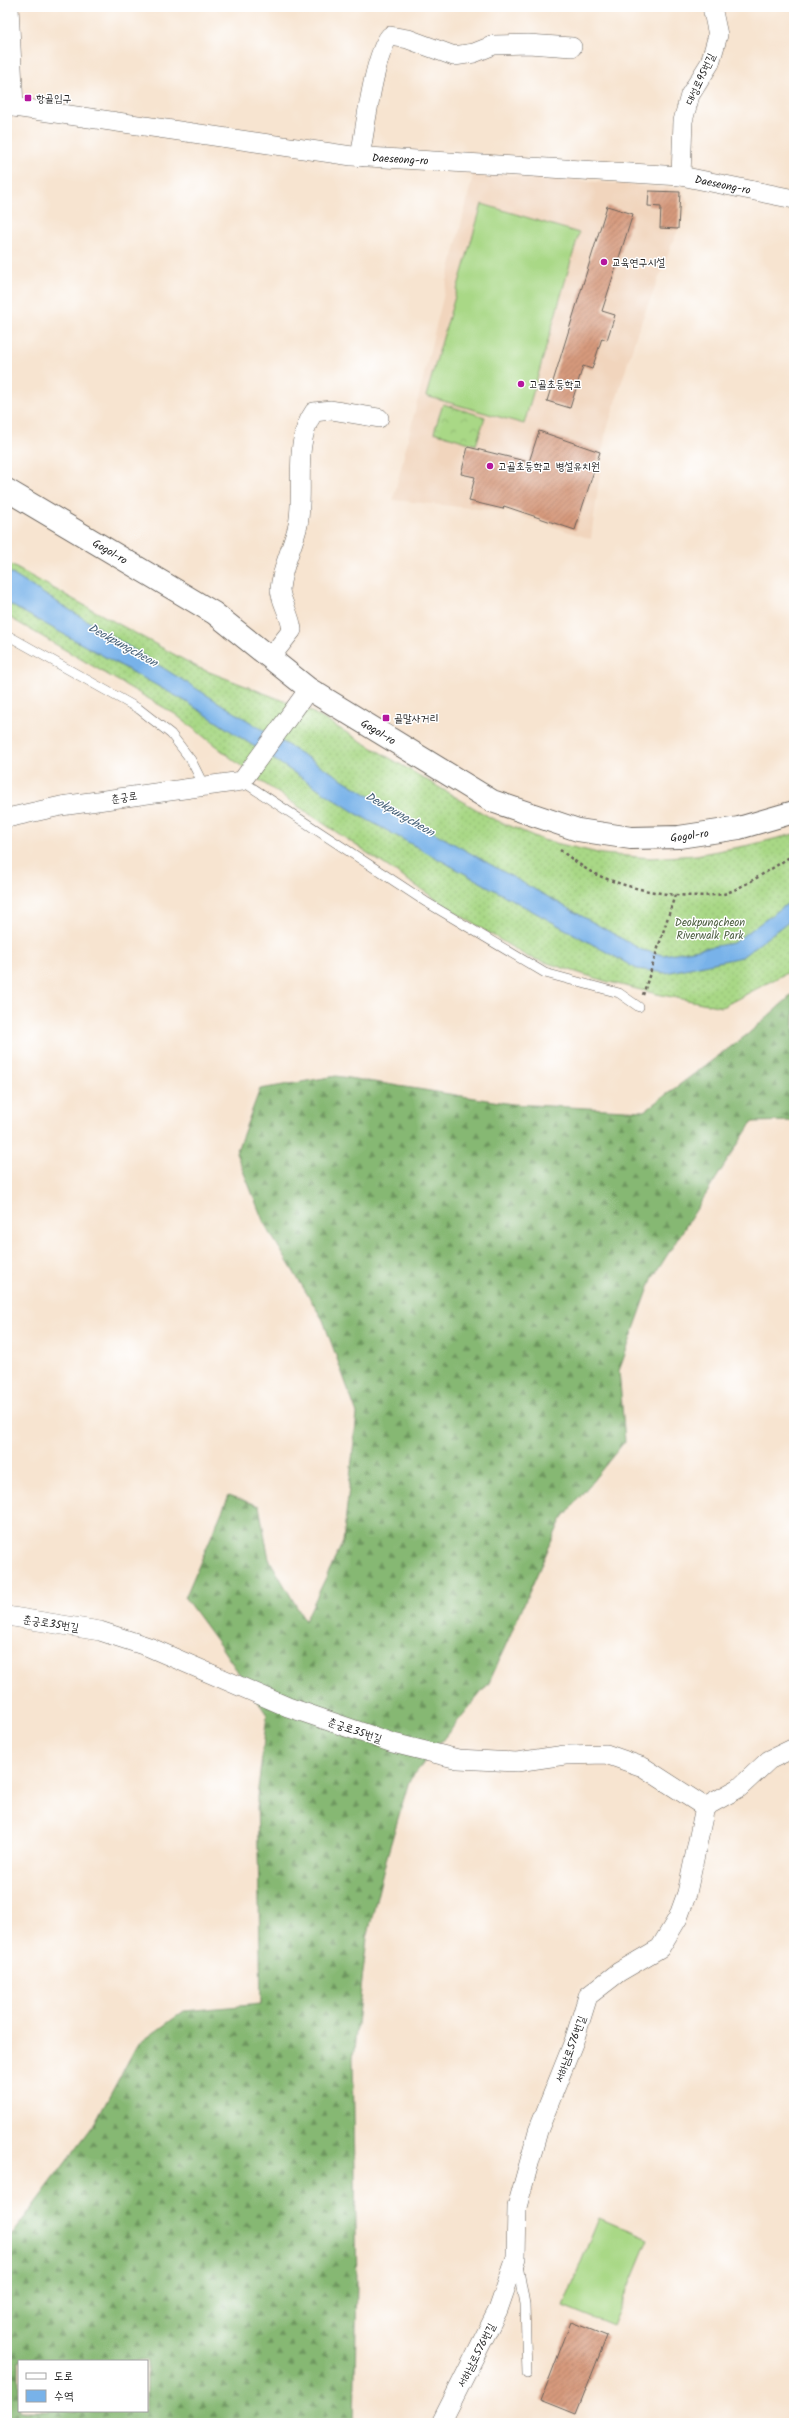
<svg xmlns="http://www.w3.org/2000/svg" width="801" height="2430" viewBox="0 0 801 2430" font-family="Kalam,'Poor Story',sans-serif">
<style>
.built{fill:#f1d5bd}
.grass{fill:url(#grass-dots);stroke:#627a51}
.forest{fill:url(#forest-firs);stroke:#516a48;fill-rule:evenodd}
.park{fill:url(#park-crowns);stroke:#627a51}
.pitch{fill:#a9d886;stroke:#627a51}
.water{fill:#78b2e9;stroke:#4a6782}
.building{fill:url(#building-hatch)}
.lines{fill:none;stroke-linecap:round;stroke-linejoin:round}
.service-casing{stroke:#69625b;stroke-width:10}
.minor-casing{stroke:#69625b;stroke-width:20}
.tertiary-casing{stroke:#69625b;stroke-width:24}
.path{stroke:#69625b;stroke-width:2.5;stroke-dasharray:3 3;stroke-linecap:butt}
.service{stroke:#fff;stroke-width:9}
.minor{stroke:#fff;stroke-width:19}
.tertiary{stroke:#fff;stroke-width:22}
.poi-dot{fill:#b5179e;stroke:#fff;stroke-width:1.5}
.labels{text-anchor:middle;stroke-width:3;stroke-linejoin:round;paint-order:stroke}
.street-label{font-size:11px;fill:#1c1c1c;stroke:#fff}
.poi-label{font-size:11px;fill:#1c1c1c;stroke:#fff;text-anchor:start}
.park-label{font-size:11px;fill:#4d5e41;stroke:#fff}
.water-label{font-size:12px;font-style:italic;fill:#456078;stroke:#fff}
</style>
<defs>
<pattern id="grass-dots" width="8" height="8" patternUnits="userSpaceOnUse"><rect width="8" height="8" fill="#a9d886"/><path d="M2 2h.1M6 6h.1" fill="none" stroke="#91b973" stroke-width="1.8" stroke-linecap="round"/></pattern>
<pattern id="forest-firs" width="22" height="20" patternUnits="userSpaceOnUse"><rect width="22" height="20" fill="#86b873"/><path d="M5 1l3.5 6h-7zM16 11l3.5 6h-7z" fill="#6d955e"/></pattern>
<pattern id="park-crowns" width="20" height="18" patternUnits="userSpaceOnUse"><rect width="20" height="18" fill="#a9d886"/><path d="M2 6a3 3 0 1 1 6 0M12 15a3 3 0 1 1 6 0" fill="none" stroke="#91b973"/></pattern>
<pattern id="building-hatch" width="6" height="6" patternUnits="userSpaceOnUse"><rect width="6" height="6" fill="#d69a7d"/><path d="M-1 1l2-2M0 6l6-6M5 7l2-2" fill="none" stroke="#ad7d66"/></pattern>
</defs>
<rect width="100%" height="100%" fill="#fff"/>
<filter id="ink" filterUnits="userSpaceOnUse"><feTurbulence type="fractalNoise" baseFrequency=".025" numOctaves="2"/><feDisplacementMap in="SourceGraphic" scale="8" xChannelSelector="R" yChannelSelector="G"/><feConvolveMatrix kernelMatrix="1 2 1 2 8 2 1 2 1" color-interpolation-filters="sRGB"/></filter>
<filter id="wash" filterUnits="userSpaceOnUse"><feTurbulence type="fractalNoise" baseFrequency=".012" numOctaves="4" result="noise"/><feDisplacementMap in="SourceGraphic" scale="16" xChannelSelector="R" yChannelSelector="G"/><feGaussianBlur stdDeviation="0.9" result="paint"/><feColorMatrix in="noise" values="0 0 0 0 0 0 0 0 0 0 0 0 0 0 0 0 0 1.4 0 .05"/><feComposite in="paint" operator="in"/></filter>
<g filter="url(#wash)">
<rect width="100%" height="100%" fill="#f7e4d0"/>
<polygon class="built" points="474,172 682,189 688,204 637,333 605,436 591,539 509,512 393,500"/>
<polygon class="grass" points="7,563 199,668 310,711 491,818 543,840 602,854 651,858 696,855 750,845 794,834 794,969 722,1007 657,994 605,981 528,957 458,914 259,780 175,714 7,616"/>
<path class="forest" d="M794,993V1121L752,1122L652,1279L619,1371L625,1441L561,1520L489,1683L409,1781L386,1860L367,1938L353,2058L357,2284L354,2423H7V2241L95,2123L137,2045L184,2011L261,2004L257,1797L267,1715L221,1647L185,1598L229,1495L259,1506L269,1559L305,1621L343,1542L357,1414L323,1320L264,1223L236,1153L260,1089L336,1076L512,1104L644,1111L748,1034ZM19,2361H147V2411H19Z"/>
<polygon class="park" points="443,404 485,417 476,445 434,432"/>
<g class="pitch">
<polygon points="482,204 579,233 524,424 426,396"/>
<polygon points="599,2218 648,2239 612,2326 563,2306"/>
</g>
<polygon class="water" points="7,571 371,797 642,950 664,955 733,943 794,899 794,917 742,957 666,973 637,969 357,814 185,701 7,603"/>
<g id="blocks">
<g class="building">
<polygon points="649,191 680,192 678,229 660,228 661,207 648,206"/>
<polygon points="607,206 633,214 602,311 615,315 607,340 602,338 592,369 583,366 570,408 547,401"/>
<polygon points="539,431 600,452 575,530 504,506 503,509 469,501 475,477 461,474 468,447 529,462"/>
<polygon points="571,2322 607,2336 576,2414 541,2400"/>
</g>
</g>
</g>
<g filter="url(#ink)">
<use href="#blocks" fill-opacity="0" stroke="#69625b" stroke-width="1"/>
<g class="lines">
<defs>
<g id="service">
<polyline points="7,635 139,709 171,734 191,760 204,786"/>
<polyline points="242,781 426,902 545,973 619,993 639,1007"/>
<polyline points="518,2265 525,2304 527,2374"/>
</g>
<g id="minor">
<polyline points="9,7 14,107"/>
<path id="s1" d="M7,106L352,156L681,176L794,199"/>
<path d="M360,157C365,131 374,53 390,36L408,39L454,56L474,53L494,45L528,44L572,47"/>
<polyline points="681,176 683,121 690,95 710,63 718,35 712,7"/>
<path d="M270,658L292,630C291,616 280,600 280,589C282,566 293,547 298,525C305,489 292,443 314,412L331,410L379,418"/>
<polyline points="7,818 61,806 242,781 309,689"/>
<polyline points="7,1616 100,1631 149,1647 288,1707 393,1743 458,1759 517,1762 565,1755 606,1754 643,1767 705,1807"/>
<polyline points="441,2423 498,2310 516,2258 517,2207 538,2131 574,2041 588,1996 619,1972 660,1948 678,1918 687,1893 705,1807 739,1788 769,1760 794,1748"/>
</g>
<g id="tertiary">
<path id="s2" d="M7,490L214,613L309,689L492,801L578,830L631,838L679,837L739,828L794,812"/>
</g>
</defs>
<use href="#service" class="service-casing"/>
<use href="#minor" class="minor-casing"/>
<use href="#tertiary" class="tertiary-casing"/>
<g class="path">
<path d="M560,850C571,858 583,868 595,874C633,891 682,900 723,894C738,891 781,863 794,854"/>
<polyline points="643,995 675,895"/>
</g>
<use href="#service" class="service"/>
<use href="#minor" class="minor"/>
<use href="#tertiary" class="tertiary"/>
</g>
</g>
<g class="poi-dot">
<rect x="24" y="94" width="8" height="8" rx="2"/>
<circle cx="604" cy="262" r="4"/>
<circle cx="521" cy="384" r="4"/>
<circle cx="490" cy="466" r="4"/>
<rect x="382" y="714" width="8" height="8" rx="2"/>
</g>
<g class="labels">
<g class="street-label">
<text transform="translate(700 79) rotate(-65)" y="4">대성로95번길</text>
<text dy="4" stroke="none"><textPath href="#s1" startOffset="397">Daeseong-ro</textPath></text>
<text dy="4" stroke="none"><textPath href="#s1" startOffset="721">Daeseong-ro</textPath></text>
<text dy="4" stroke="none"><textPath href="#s2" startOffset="120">Gogol-ro</textPath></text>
<text dy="4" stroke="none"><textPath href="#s2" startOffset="444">Gogol-ro</textPath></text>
<text transform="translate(124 797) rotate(-8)" y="4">춘궁로</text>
<text dy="4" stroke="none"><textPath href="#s2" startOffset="780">Gogol-ro</textPath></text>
<text transform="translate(51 1623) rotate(9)" y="4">춘궁로35번길</text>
<text transform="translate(355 1730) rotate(19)" y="4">춘궁로35번길</text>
<text transform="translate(570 2049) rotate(-70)" y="4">서하남로576번길</text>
<text transform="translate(476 2355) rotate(-63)" y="4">서하남로576번길</text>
</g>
<g class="poi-label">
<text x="36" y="102">항골입구</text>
<text x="612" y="266">교육연구시설</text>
<text x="529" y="388">고골초등학교</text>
<text x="498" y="470">고골초등학교 병설유치원</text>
<text x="394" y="722">골말사거리</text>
</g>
<g class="park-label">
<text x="710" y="926">Deokpungcheon<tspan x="710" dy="13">Riverwalk Park</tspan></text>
</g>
<g class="water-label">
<text transform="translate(123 645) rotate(29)" y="4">Deokpungcheon</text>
<text transform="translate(400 814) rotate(30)" y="4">Deokpungcheon</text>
</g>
</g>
<rect width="801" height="2430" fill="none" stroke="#fff" stroke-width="24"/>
<rect x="18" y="2360" width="130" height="52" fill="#ffffff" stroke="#a4a4a4"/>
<rect x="26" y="2373" width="20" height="6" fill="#ffffff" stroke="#a4a4a4"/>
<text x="54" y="2380" font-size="12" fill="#1c1c1c">도로</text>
<rect x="26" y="2390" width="20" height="12" fill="#78b2e9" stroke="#a4a4a4"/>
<text x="54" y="2400" font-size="12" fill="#1c1c1c">수역</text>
</svg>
